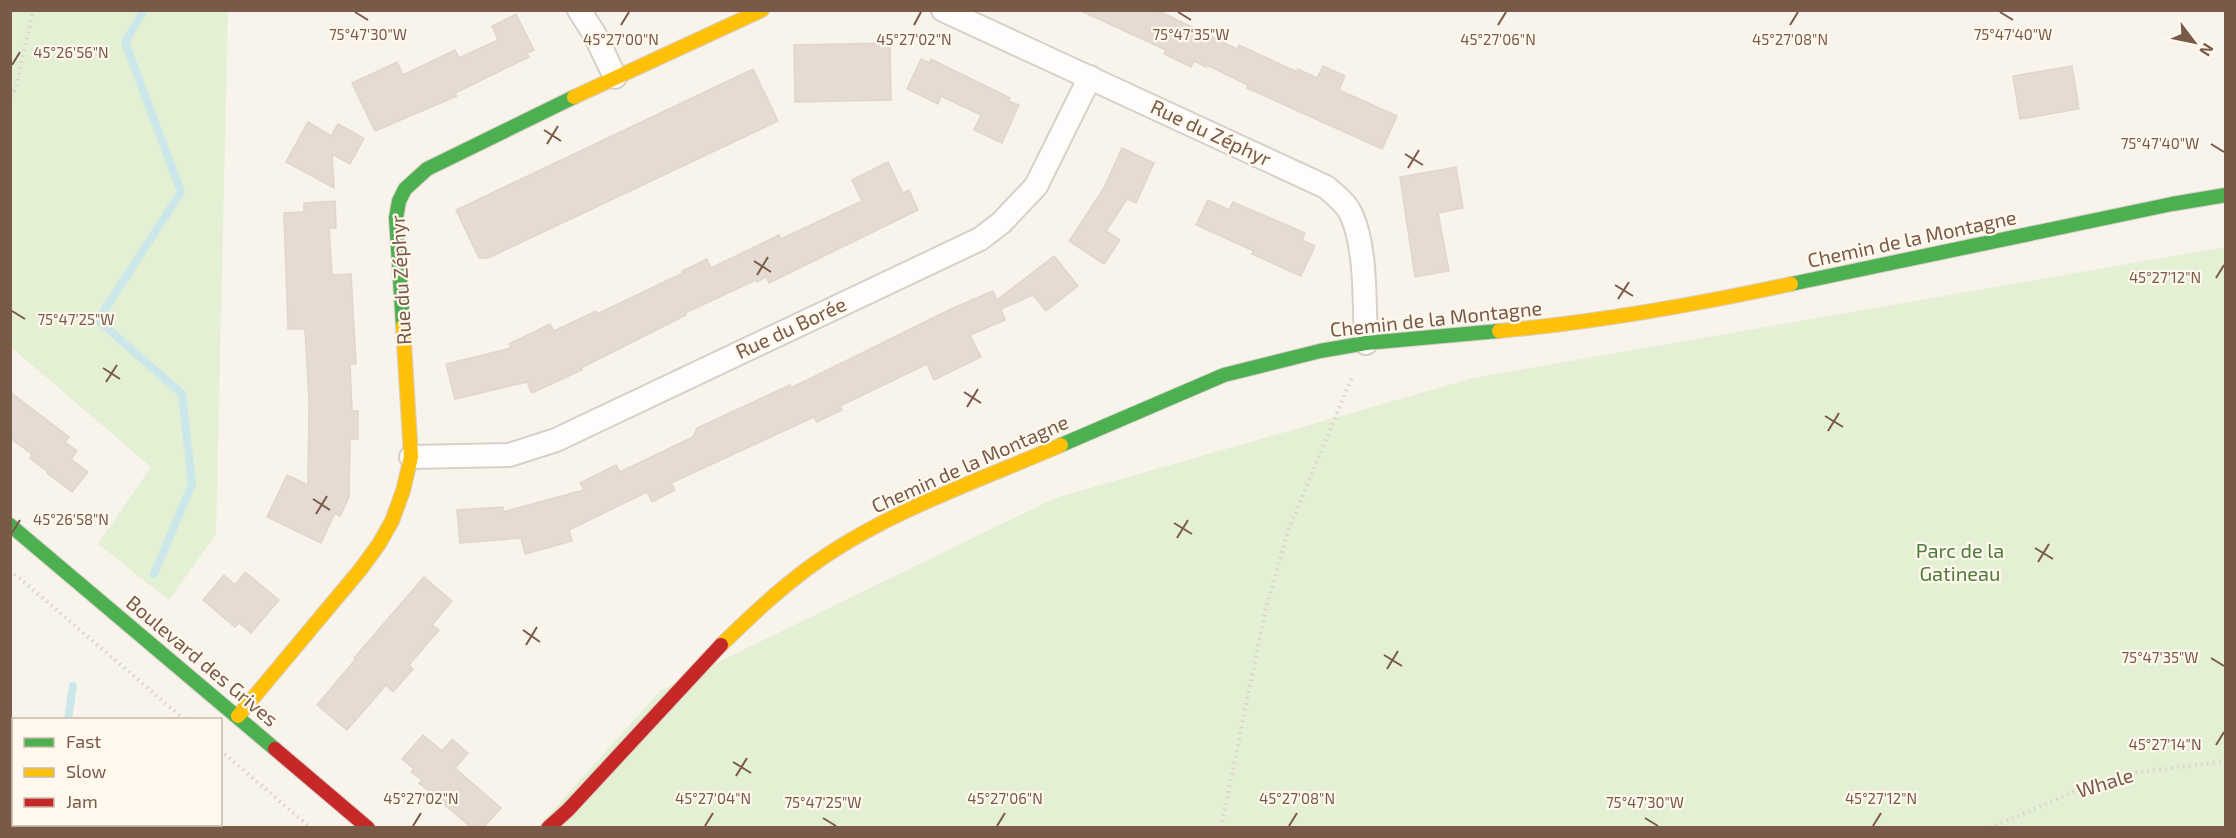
<svg xmlns="http://www.w3.org/2000/svg" width="2236" height="838" viewBox="0 0 2236 838" font-family="'Exo 2',sans-serif">
<style>
.green{fill:#e4f0d4}
.lines{fill:none;stroke-linecap:round;stroke-linejoin:round}
.stream{stroke:#cbe7ea;stroke-width:8}
.building{fill:#e5dbd2;stroke:#e1d6cd;stroke-width:1.5}
.street-casing{stroke:#d7d0c9;stroke-width:26}
.fast-casing{stroke:#d8cec7;stroke-width:16}
.slow-casing{stroke:#d8cec7;stroke-width:16}
.jam-casing{stroke:#d8cec7;stroke-width:16}
.path{stroke:#dbd2cd;stroke-width:4;stroke-dasharray:1.5 4.5;stroke-linecap:butt}
.street{stroke:#fefdfc;stroke-width:22}
.fast{stroke:#4caf50;stroke-width:14}
.slow{stroke:#ffc107;stroke-width:14}
.jam{stroke:#c62828;stroke-width:14}
.ticks{fill:none;stroke:#795948;stroke-width:2}
.labels{text-anchor:middle;stroke-width:4.5;stroke-linejoin:round;paint-order:stroke}
.street-label{font-size:20px;fill:#795948;stroke:#fff8ed}
.park-label{font-size:20px;fill:#4e7a3c;stroke:#fff8ed}
.ticks-label{font-size:15px;text-anchor:middle;fill:#795948;stroke:#fff8ed;stroke-width:4.5;stroke-linejoin:round;paint-order:stroke}
</style>
<rect width="100%" height="100%" fill="#f8f3eb"/>
<g class="green">
<polygon points="10,11 228,11 216,534 169,600 98,544 151,467 11,347"/>
<polygon points="2225,247 2225,827 537,828 661,690 1055,498 1473,378"/>
</g>
<g class="lines">
<g class="stream">
<polyline points="144,10 125,42 181,192 98,320 182,394 192,484 154,574"/>
<polyline points="68,720 73,686"/>
<polyline points="55,824 56,828"/>
</g>
</g>
<g class="building">
<polygon points="1079,10 1157,10 1237,49 1239,45 1297,72 1298,69 1317,78 1323,66 1345,76 1339,90 1397,116 1382,149 1247,88 1248,85 1207,65 1206,67 1194,61 1191,67 1164,54 1166,50"/>
<polygon points="516,14 534,50 527,53 529,57 455,93 457,96 375,131 352,83 397,62 403,75 455,50 459,58 498,40 492,26"/>
<polygon points="890,43 891,100 795,102 794,45"/>
<polygon points="921,59 930,63 931,59 1010,98 1009,101 1019,105 1002,143 974,130 981,115 941,96 938,104 907,89"/>
<polygon points="2072,66 2079,109 2020,119 2013,76"/>
<polygon points="753,69 778,121 488,258 479,258 456,210"/>
<polygon points="308,122 331,136 338,124 364,138 350,164 332,154 334,188 286,162"/>
<polygon points="1122,148 1154,163 1136,203 1127,199 1106,231 1120,240 1104,264 1069,241 1104,188"/>
<polygon points="888,162 903,193 909,190 918,210 769,283 766,277 757,282 756,280 685,313 686,315 581,368 582,370 532,393 527,382 455,399 446,364 511,348 509,344 550,324 554,331 596,311 597,314 683,273 682,271 707,259 711,268 779,235 781,239 862,201 852,180"/>
<polygon points="1456,167 1463,208 1438,213 1449,271 1415,277 1400,177"/>
<polygon points="1208,200 1229,210 1233,202 1305,233 1302,240 1315,246 1301,276 1252,254 1254,251 1196,225"/>
<polygon points="335,201 336,228 329,228 332,275 351,274 356,364 350,364 352,411 358,411 358,439 350,439 349,497 340,516 335,513 321,543 267,517 287,475 308,485 309,401 305,329 288,329 284,213 304,212 304,203"/>
<polygon points="1054,256 1078,286 1046,311 1033,295 1001,309 1005,320 970,335 981,357 934,380 927,364 840,406 842,410 817,422 814,417 671,483 675,490 652,502 647,492 569,530 572,541 525,554 521,538 460,543 457,510 503,507 503,512 584,490 580,483 616,465 620,472 693,437 697,428 790,385 791,388 951,309 993,291 997,300"/>
<polygon points="10,392 69,437 65,442 77,451 71,459 88,472 72,492 47,473 48,472 30,458 32,454 10,438"/>
<polygon points="245,572 279,600 251,633 239,623 235,627 203,600 224,575 235,585"/>
<polygon points="424,577 452,601 432,625 439,630 409,665 413,669 393,692 386,685 347,730 317,705 355,660 354,658"/>
<polygon points="423,735 442,751 452,739 468,753 455,768 501,808 483,828 472,828 419,783 422,780 411,772 414,769 402,759"/>
</g>
<g class="lines">
<defs>
<g id="street">
<polyline points="579,10 595,35 615,77"/>
<path d="M943,10L1326,187C1335,195 1346,203 1351,214C1367,248 1364,305 1366,343"/>
<polyline points="411,457 509,455 556,440 980,239 1001,223 1036,186 1090,77"/>
</g>
<g id="fast">
<polyline points="1791,284 2172,204 2226,195"/>
<polyline points="403,326 396,218 399,201 405,189 427,169 574,97"/>
<polyline points="1061,445 1224,375 1320,351 1366,343 1499,331"/>
<polyline points="10,525 275,749"/>
</g>
<g id="slow">
<polyline points="574,97 762,10"/>
<path d="M1499,331C1598,322 1694,305 1791,284"/>
<path d="M721,645C748,619 776,592 807,569C882,513 976,482 1061,445"/>
<polyline points="238,716 360,570 379,544 392,521 403,491 411,457 403,326"/>
</g>
<g id="jam">
<polyline points="275,749 368,828"/>
<polyline points="548,828 568,810 721,645"/>
</g>
</defs>
<use href="#street" class="street-casing"/>
<use href="#fast" class="fast-casing"/>
<use href="#slow" class="slow-casing"/>
<use href="#jam" class="jam-casing"/>
<g class="path">
<polyline points="10,96 16,88 33,10"/>
<polyline points="10,570 185,720"/>
<polyline points="220,750 311,828"/>
<polyline points="1221,828 1265,612 1289,528 1353,375"/>
<polyline points="1990,828 2085,787 2134,773 2226,761"/>
</g>
<use href="#street" class="street"/>
<use href="#fast" class="fast"/>
<use href="#slow" class="slow"/>
<use href="#jam" class="jam"/>
</g>
<path class="ticks" d="M355,12L368,20M1178,12L1191,20M2000,12L2013,20M621,25L629,12M914,25L921,12M1498,25L1506,12M1790,25L1798,12M12,65L20,52M544,130L561,141M547,144L558,126M2211,144L2224,152M1405,154L1423,165M1408,168L1419,150M754,261L771,272M757,275L768,257M2216,278L2224,265M1615,285L1633,296M1618,299L1629,282M12,311L25,319M103,368L120,379M106,382L117,365M964,392L981,403M967,407L978,389M1825,416L1843,427M1828,431L1839,413M313,499L330,510M316,514L327,496M1174,523L1192,534M12,533L20,520M1177,538L1188,520M2035,548L2053,559M2038,562L2049,544M523,630L540,642M526,645L537,627M1384,655L1402,666M2211,658L2224,666M1387,669L1398,651M2216,745L2224,732M733,762L751,773M736,776L747,758M823,818L836,826M1645,818L1658,826M413,826L421,813M705,826L713,813M997,826L1005,813M1289,826L1297,813M1873,826L1881,813"/>
<g class="labels">
<g class="street-label">
<text transform="translate(1211 133) rotate(25)" y="7">Rue du Zéphyr</text>
<text transform="translate(1912 239) rotate(-12)" y="7">Chemin de la Montagne</text>
<text transform="translate(401 280) rotate(-93)" y="7">Rue du Zéphyr</text>
<text transform="translate(1436 319) rotate(-6)" y="7">Chemin de la Montagne</text>
<text transform="translate(791 328) rotate(-25)" y="7">Rue du Borée</text>
<text transform="translate(970 464) rotate(-24)" y="7">Chemin de la Montagne</text>
<text transform="translate(202 661) rotate(40)" y="7">Boulevard des Grives</text>
<text transform="translate(2105 783) rotate(-17)" y="7">Whale</text>
</g>
<g class="park-label">
<text x="1960" y="558">Parc de la<tspan x="1960" dy="23">Gatineau</tspan></text>
</g>
</g>
<g class="ticks-label">
<text x="368" y="40">75°47'30"W</text>
<text x="1191" y="40">75°47'35"W</text>
<text x="2013" y="40">75°47'40"W</text>
<text x="621" y="45">45°27'00"N</text>
<text x="914" y="45">45°27'02"N</text>
<text x="1498" y="45">45°27'06"N</text>
<text x="1790" y="45">45°27'08"N</text>
<text x="71" y="58">45°26'56"N</text>
<text x="2160" y="149">75°47'40"W</text>
<text x="2165" y="283">45°27'12"N</text>
<text x="76" y="325">75°47'25"W</text>
<text x="71" y="525">45°26'58"N</text>
<text x="2160" y="663">75°47'35"W</text>
<text x="2165" y="750">45°27'14"N</text>
<text x="421" y="804">45°27'02"N</text>
<text x="713" y="804">45°27'04"N</text>
<text x="1005" y="804">45°27'06"N</text>
<text x="1297" y="804">45°27'08"N</text>
<text x="1881" y="804">45°27'12"N</text>
<text x="823" y="808">75°47'25"W</text>
<text x="1645" y="808">75°47'30"W</text>
</g>
<rect width="2236" height="838" fill="none" stroke="#795948" stroke-width="24"/>
<rect x="12" y="718" width="210" height="108" fill="#fff8ed" stroke="#c9b8ab" stroke-width="1.5"/>
<rect x="24" y="738" width="30" height="9" fill="#4caf50" stroke="#c9b8ab" stroke-width="1.5"/>
<text x="66" y="748" font-size="18" fill="#795948">Fast</text>
<rect x="24" y="768" width="30" height="9" fill="#ffc107" stroke="#c9b8ab" stroke-width="1.5"/>
<text x="66" y="778" font-size="18" fill="#795948">Slow</text>
<rect x="24" y="798" width="30" height="9" fill="#c62828" stroke="#c9b8ab" stroke-width="1.5"/>
<text x="66" y="808" font-size="18" fill="#795948">Jam</text>
<g transform="translate(2194 42) rotate(122)" stroke="#fff8ed" stroke-width="4.5" paint-order="stroke">
<path d="M0-4.5L10 22L0 15L-10 22Z" fill="#795948"/>
<text y="-9" font-size="16" font-weight="bold" text-anchor="middle" fill="#795948">N</text>
</g>
</svg>
